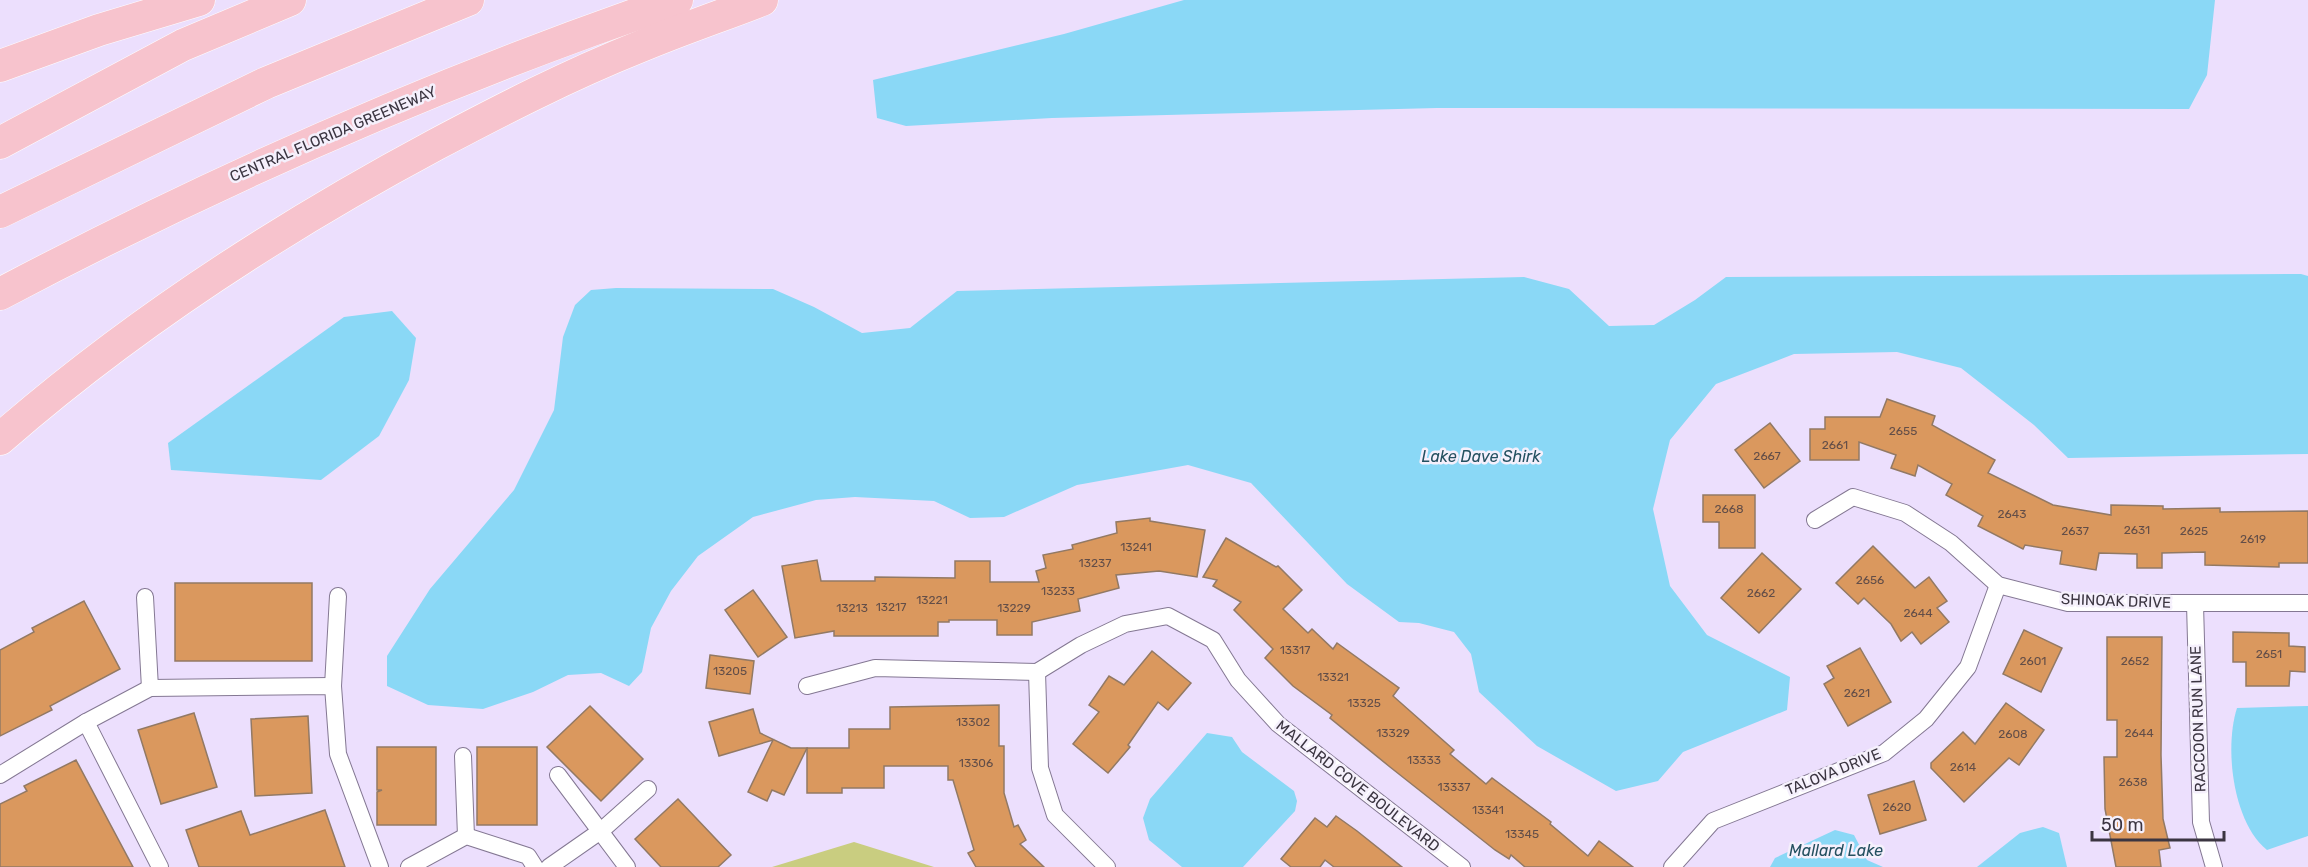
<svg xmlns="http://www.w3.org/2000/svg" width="2308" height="867" viewBox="0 0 2308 867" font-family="Rubik,sans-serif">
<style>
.green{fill:#c9cd80}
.water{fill:#8ad8f6}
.building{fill:#da985e;stroke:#927964;stroke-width:1.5}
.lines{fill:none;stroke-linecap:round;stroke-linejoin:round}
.street-casing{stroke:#847893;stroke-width:18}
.highway-casing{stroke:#fff;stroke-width:33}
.street{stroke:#fff;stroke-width:16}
.highway{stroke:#f7c3cd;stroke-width:32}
.labels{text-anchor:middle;stroke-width:5;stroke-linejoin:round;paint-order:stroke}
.number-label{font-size:12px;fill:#634e48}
.street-label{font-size:15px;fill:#3b3541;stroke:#f5f0fc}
.water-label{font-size:16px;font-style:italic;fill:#245060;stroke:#f5f0fc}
</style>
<rect width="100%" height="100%" fill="#ecdffd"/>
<polygon class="green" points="854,842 934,867 772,867"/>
<g class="water">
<polygon points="1184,0 2215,0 2207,75 2189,109 1437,108 1052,118 906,126 877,118 873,80 1064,34"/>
<polygon points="2301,274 2308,276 2308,454 2068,458 2034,425 1961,368 1897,352 1794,354 1716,384 1670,440 1653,509 1670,586 1707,635 1790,677 1787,710 1683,752 1658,781 1616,791 1537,746 1479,692 1471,654 1454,632 1419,623 1399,622 1347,584 1251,483 1188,465 1077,485 1004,517 970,518 934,501 855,497 816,500 753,517 698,556 671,591 651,628 642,672 629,686 601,673 568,675 533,692 483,709 428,705 387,686 387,656 430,589 514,490 554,410 563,337 575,305 591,290 616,288 773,289 814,307 862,333 910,328 957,291 1524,277 1569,289 1609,326 1654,325 1695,300 1726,277"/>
<polygon points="392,311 416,338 409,380 379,436 321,480 171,470 168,443 344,317"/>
<path d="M2308,706V836L2267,850C2233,823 2224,748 2237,708Z"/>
<polygon points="1207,733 1232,737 1242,752 1294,791 1297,801 1295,811 1243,867 1182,867 1149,840 1143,818 1150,799"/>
<polygon points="2043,827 2059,833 2067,867 1977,867 2020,833"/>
<polygon points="1835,830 1854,835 1867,860 1883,867 1770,867 1775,858"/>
</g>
<g class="building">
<polygon points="1887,399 1935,416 1932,425 1995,460 1988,473 2053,505 2111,515 2111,505 2163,506 2163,509 2220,508 2220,512 2308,511 2308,563 2279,563 2279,567 2205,565 2205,552 2162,553 2162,568 2137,568 2137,554 2099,553 2096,570 2060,564 2062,551 2025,545 2023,549 1978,526 1983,516 1946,495 1952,484 1918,465 1915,476 1891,468 1896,455 1859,442 1859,460 1810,460 1810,429 1825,429 1825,417 1880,417"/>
<polygon points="1770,423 1800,461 1764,488 1735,450"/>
<polygon points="1703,495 1755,495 1755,548 1719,548 1719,522 1703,522"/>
<polygon points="1150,518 1150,521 1205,530 1197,577 1159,571 1116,575 1119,588 1078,599 1080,611 1032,622 1032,635 997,635 997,620 949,620 949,622 938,622 938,636 834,636 834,631 795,638 782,566 817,560 821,581 875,581 875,577 955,578 955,561 990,561 990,582 1039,582 1036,571 1046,568 1043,555 1073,549 1072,545 1117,533 1116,522"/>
<polygon points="1226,538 1276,567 1278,566 1302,590 1283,609 1308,633 1312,629 1333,649 1337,643 1399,688 1393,696 1454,750 1450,754 1486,784 1492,778 1551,822 1550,824 1588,856 1599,841 1633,867 1525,867 1511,855 1509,859 1495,850 1390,767 1330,718 1332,715 1293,686 1265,658 1273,649 1234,610 1241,602 1213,586 1217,580 1203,577"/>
<polygon points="1873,546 1915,588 1929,577 1947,601 1937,608 1949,622 1921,644 1912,632 1901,641 1891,624 1864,598 1858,604 1836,583"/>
<polygon points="1762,553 1801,589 1759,633 1721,598"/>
<rect x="175" y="583" width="137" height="78"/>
<polygon points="753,590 787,637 758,657 725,610"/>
<polygon points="84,601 120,669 50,706 52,710 0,736 0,650 34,632 32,628"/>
<polygon points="2024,630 2062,648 2041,692 2003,674"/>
<polygon points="2233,632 2289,633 2289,646 2305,647 2305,672 2290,671 2289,686 2246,686 2246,662 2233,662"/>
<polygon points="2107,637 2162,637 2161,755 2163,819 2170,848 2159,850 2161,867 2116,867 2105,809 2104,757 2117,757 2117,720 2107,720"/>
<polygon points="1860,648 1891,702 1848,726 1824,684 1834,678 1827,666"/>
<polygon points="1152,651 1191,683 1168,710 1158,702 1128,745 1130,747 1108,773 1073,744 1099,712 1089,705 1109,676 1124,685"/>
<polygon points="710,655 754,661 750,694 706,688"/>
<polygon points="2006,703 2044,730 2019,765 2009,758 1964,802 1931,768 1931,763 1963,732 1975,744"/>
<polygon points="999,705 999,746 1004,746 1004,793 1014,827 1018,825 1026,840 1020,844 1044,867 976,867 968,853 974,850 953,780 948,780 948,766 884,766 884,788 842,788 842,793 807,793 807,748 849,748 849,729 890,729 890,707"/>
<polygon points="590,706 643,759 601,801 547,747"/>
<polygon points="753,709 760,733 791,748 807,748 784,795 772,790 767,801 748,792 773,740 719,756 709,722"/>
<polygon points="194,713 217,787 161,804 138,730"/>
<polygon points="308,716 312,793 255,796 251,719"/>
<polygon points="377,747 436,747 436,825 377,825 377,792 382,790 377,790"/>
<rect x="477" y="747" width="60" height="78"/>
<polygon points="76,760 133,867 0,867 0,804 27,791 24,786"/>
<polygon points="1914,781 1926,820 1880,834 1868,795"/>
<polygon points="678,799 731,855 718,867 661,867 635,839"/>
<polygon points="325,810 345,867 199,867 186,830 241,811 250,835"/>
<polygon points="1336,816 1357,831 1402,867 1334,867 1325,860 1320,867 1291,867 1281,859 1315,818 1327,827"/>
</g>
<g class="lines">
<defs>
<g id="street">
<polyline points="1815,520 1853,497 1905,513 1951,543 1998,585 2068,603 2308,603"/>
<polyline points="145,597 150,688"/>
<polyline points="2195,604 2201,822 2214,867"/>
<polyline points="1037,672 1040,768 1055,815 1107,867"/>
<polyline points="333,686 338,596"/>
<polyline points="807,686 875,668 1037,672 1081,645 1125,624 1168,616 1213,640 1238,680 1278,724 1462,867"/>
<polyline points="86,722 160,867"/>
<polyline points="463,756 466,836"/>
<polyline points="0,775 86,722 150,688 333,686 338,754 380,867"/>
<polyline points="558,775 627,867"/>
<polyline points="409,867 466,836 528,856 535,867"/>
<polyline points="549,867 602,830 648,789"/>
<polyline points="1672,867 1713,821 1884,753 1926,719 1968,667 1998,585"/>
</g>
<g id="highway">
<polyline points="0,66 99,30 199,0"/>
<polyline points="0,143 183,45 290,0"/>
<polyline points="0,212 266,83 468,0"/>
<path d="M0,294C218,179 443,80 677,0"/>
<path d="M0,439C133,323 280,228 435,145C501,110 569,75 639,47C679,30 721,16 762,0"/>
</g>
</defs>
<use href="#street" class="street-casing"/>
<use href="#highway" class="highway-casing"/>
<use href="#street" class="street"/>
<use href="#highway" class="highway"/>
</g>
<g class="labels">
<g class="number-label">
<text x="1903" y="435">2655</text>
<text x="1835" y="449">2661</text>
<text x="1767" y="460">2667</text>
<text x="1729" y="513">2668</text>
<text x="2012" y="518">2643</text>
<text x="2137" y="534">2631</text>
<text x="2075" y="535">2637</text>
<text x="2194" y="535">2625</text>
<text x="2253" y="543">2619</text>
<text x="1136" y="551">13241</text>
<text x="1095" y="567">13237</text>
<text x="1870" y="584">2656</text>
<text x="1058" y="595">13233</text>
<text x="1761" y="597">2662</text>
<text x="932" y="604">13221</text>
<text x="891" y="611">13217</text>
<text x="852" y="612">13213</text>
<text x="1014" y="612">13229</text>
<text x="1918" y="617">2644</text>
<text x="1295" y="654">13317</text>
<text x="2269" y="658">2651</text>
<text x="2033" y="665">2601</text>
<text x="2135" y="665">2652</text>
<text x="730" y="675">13205</text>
<text x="1333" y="681">13321</text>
<text x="1857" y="697">2621</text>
<text x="1364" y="707">13325</text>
<text x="973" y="726">13302</text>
<text x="1393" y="737">13329</text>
<text x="2139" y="737">2644</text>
<text x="2013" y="738">2608</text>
<text x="1424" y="764">13333</text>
<text x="976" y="767">13306</text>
<text x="1963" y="771">2614</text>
<text x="2133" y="786">2638</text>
<text x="1454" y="791">13337</text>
<text x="1897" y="811">2620</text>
<text x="1488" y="814">13341</text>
<text x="1522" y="838">13345</text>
</g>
<g class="street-label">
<text transform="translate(333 134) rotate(-23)" y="5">CENTRAL FLORIDA GREENEWAY</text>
<text transform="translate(2116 601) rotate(2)" y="5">SHINOAK DRIVE</text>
<text transform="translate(2198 719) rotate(-92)" y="5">RACCOON RUN LANE</text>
<text transform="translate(1833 772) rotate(-22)" y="5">TALOVA DRIVE</text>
<text transform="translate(1358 786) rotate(38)" y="5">MALLARD COVE BOULEVARD</text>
</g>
<g class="water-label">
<text x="1481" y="462">Lake Dave Shirk</text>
<text x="1836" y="856">Mallard Lake</text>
</g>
</g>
<path d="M2092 831v9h132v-9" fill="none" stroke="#3b3541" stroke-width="3"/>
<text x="2101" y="831" font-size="18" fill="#3b3541" stroke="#f5f0fc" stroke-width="4.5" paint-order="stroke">50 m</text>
</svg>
